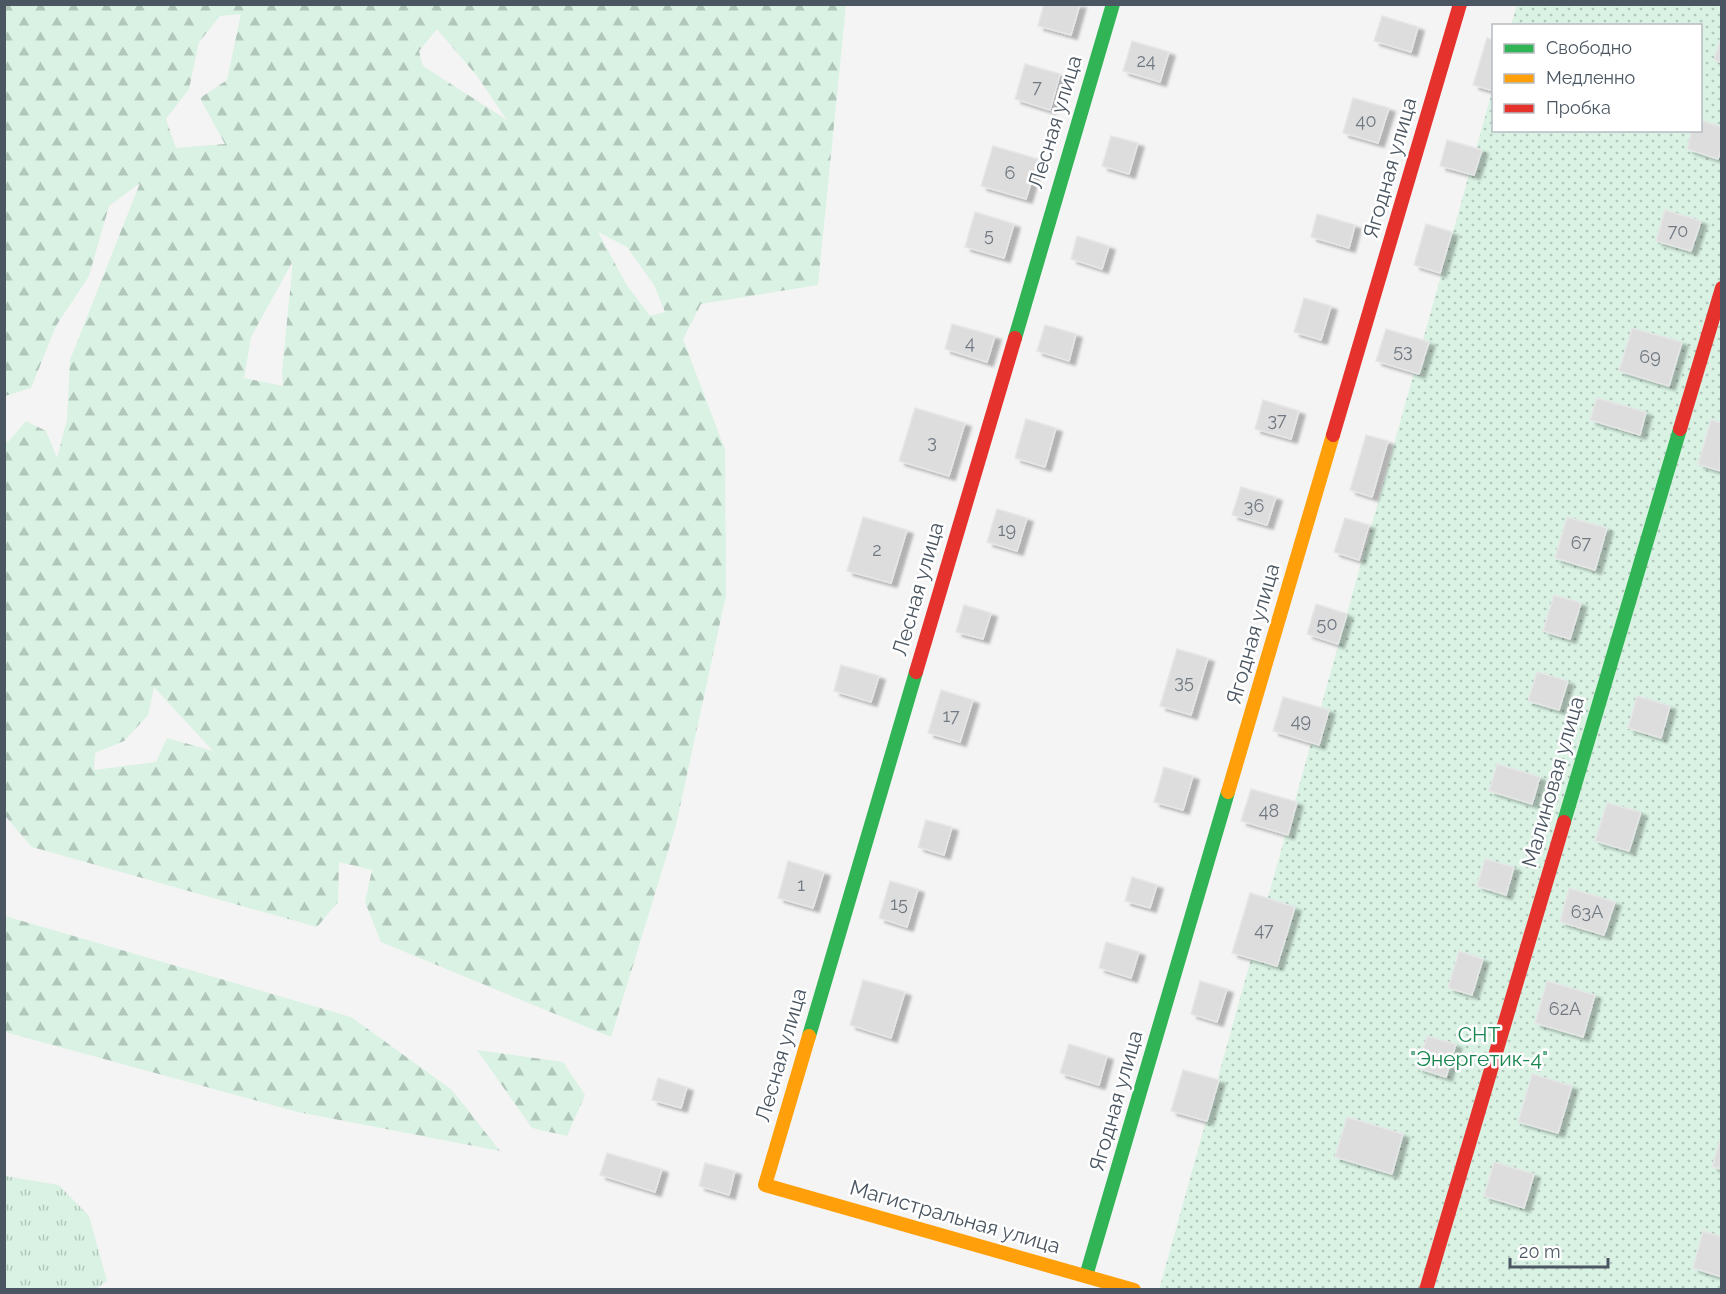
<svg xmlns="http://www.w3.org/2000/svg" width="1726" height="1294" viewBox="0 0 1726 1294" font-family="Raleway,sans-serif">
<style>
.grass{fill:url(#grass-tufts)}
.forest{fill:url(#forest-firs);fill-rule:evenodd}
.garden{fill:url(#garden-dots)}
.building{fill:#ddddde;stroke:#e5e6e7;stroke-width:1.5;filter:url(#shadow)}
.lines{fill:none;stroke-linecap:round;stroke-linejoin:round}
.fast{stroke:#30b455;stroke-width:14}
.slow{stroke:#ff9f0a;stroke-width:14}
.jam{stroke:#e5322d;stroke-width:14}
.labels{text-anchor:middle;stroke-width:5;stroke-linejoin:round;paint-order:stroke}
.number-label{font-size:18px;fill:#707881}
.street-label{font-size:21px;fill:#4a5661;stroke:#fff}
.park-label{font-size:21px;fill:#17864f;stroke:#fff}
</style>
<defs>
<pattern id="grass-tufts" width="24" height="20" patternUnits="userSpaceOnUse" patternTransform="scale(1.5)"><rect width="24" height="20" fill="#d9f2e3"/><path d="M3 7l-1-3M5 7V3M7 7l1-3M15 17l-1-3M17 17v-4M19 17l1-3" fill="none" stroke="#b2c7bb"/></pattern>
<pattern id="forest-firs" width="22" height="20" patternUnits="userSpaceOnUse" patternTransform="scale(1.5)"><rect width="22" height="20" fill="#d9f2e3"/><path d="M5 1l3.5 6h-7zM16 11l3.5 6h-7z" fill="#b2c7bb"/></pattern>
<pattern id="garden-dots" width="8" height="8" patternUnits="userSpaceOnUse" patternTransform="scale(1.5)"><rect width="8" height="8" fill="#d9f2e3"/><path d="M2 2h.1M6 6h.1" fill="none" stroke="#b2c7bb" stroke-width="1.8" stroke-linecap="round"/></pattern>
<filter id="shadow"><feDropShadow dx="6" dy="4" stdDeviation="1.5" flood-color="#0004"/></filter>
</defs>
<rect width="100%" height="100%" fill="#f4f4f4"/>
<polygon class="grass" points="5,1176 59,1185 89,1216 107,1281 96,1289 5,1289"/>
<g class="forest">
<path d="M5,4L846,5L818,285L701,304L683,339L725,450L726,595L676,825L611,1037L381,942L365,902L372,870L339,862L338,902L317,927L32,847L5,816V440L8,442L26,421L46,431L57,458L67,420L70,360L140,183L109,206L89,276L56,326L31,388L5,396ZM241,14L227,80L200,98L225,144L176,148L166,119L189,89L199,42L220,16ZM437,29L477,76L507,120L423,66L419,51ZM598,232L627,247L654,285L665,312L650,316L626,284ZM293,261L282,371L283,386L244,378L251,337ZM154,687L213,751L167,738L156,762L94,770L95,753L124,741L148,715Z"/>
<polygon points="5,916 351,1017 452,1090 500,1151 298,1112 5,1032"/>
<polygon points="477,1050 563,1062 585,1095 567,1136 532,1128"/>
</g>
<polygon class="garden" points="1517,5 1721,5 1721,1289 1159,1290 1493,88 1494,130 1700,130 1700,26 1511,25"/>
<g class="building">
<polygon points="1044,4 1080,4 1071,35 1038,26"/>
<polygon points="1382,16 1418,27 1411,52 1374,41"/>
<polygon points="1722,34 1722,63 1714,60"/>
<polygon points="1487,38 1494,40 1494,91 1473,85"/>
<polygon points="1132,41 1169,52 1160,82 1123,71"/>
<polygon points="1025,64 1060,74 1050,110 1015,99"/>
<polygon points="1353,98 1389,108 1378,143 1343,133"/>
<polygon points="1700,120 1722,127 1722,147 1718,159 1687,149 1692,130 1700,130"/>
<polygon points="1111,136 1138,143 1129,174 1102,166"/>
<polygon points="1447,140 1482,150 1474,175 1440,166"/>
<polygon points="993,146 1038,159 1026,199 981,186"/>
<polygon points="1665,210 1701,221 1691,251 1656,241"/>
<polygon points="975,212 1014,224 1004,258 965,247"/>
<polygon points="1317,214 1355,225 1349,248 1311,237"/>
<polygon points="1426,224 1452,232 1440,273 1414,265"/>
<polygon points="1077,236 1109,246 1102,269 1071,259"/>
<polygon points="1304,298 1331,306 1321,340 1294,332"/>
<polygon points="952,324 995,336 987,362 945,349"/>
<polygon points="1045,325 1076,334 1069,361 1037,351"/>
<polygon points="1632,328 1682,342 1669,386 1619,371"/>
<polygon points="1386,329 1429,342 1419,374 1376,361"/>
<polygon points="1597,398 1646,412 1640,435 1590,420"/>
<polygon points="1263,400 1299,411 1291,439 1255,429"/>
<polygon points="915,408 965,423 949,476 899,461"/>
<polygon points="1026,419 1056,428 1045,467 1015,458"/>
<polygon points="1711,420 1722,423 1720,471 1698,464"/>
<polygon points="1366,435 1388,441 1372,497 1350,490"/>
<polygon points="1241,487 1276,497 1267,525 1232,515"/>
<polygon points="997,509 1027,518 1017,551 987,542"/>
<polygon points="863,517 907,530 891,583 847,571"/>
<polygon points="1567,517 1607,528 1595,570 1555,558"/>
<polygon points="1345,518 1369,525 1359,560 1334,552"/>
<polygon points="1554,595 1581,603 1570,639 1543,631"/>
<polygon points="1316,604 1347,614 1338,644 1307,634"/>
<polygon points="964,605 991,613 983,639 956,632"/>
<polygon points="1177,649 1208,658 1191,715 1160,706"/>
<polygon points="841,665 879,676 871,702 834,691"/>
<polygon points="1537,672 1568,681 1559,710 1528,701"/>
<polygon points="941,690 973,700 960,742 928,733"/>
<polygon points="1637,696 1670,706 1661,738 1628,728"/>
<polygon points="1283,697 1329,710 1319,745 1273,731"/>
<polygon points="1497,764 1540,777 1532,804 1489,791"/>
<polygon points="1164,767 1193,776 1183,810 1154,802"/>
<polygon points="1251,789 1297,802 1288,835 1241,821"/>
<polygon points="1607,803 1641,812 1629,851 1595,841"/>
<polygon points="926,820 952,827 944,855 918,847"/>
<polygon points="1485,859 1514,867 1506,895 1477,886"/>
<polygon points="788,861 824,872 813,908 778,898"/>
<polygon points="1132,877 1157,885 1150,908 1125,901"/>
<polygon points="890,881 918,889 907,927 879,918"/>
<polygon points="1569,888 1615,902 1604,935 1560,922"/>
<polygon points="1250,893 1295,907 1277,966 1232,953"/>
<polygon points="1106,942 1139,952 1131,978 1099,968"/>
<polygon points="1459,951 1483,959 1472,995 1448,988"/>
<polygon points="863,980 905,992 891,1038 850,1025"/>
<polygon points="1200,981 1227,989 1217,1022 1191,1014"/>
<polygon points="1547,981 1595,995 1583,1037 1535,1023"/>
<polygon points="1427,1036 1456,1044 1446,1077 1417,1068"/>
<polygon points="1069,1044 1107,1056 1099,1085 1060,1073"/>
<polygon points="1183,1070 1219,1080 1207,1121 1171,1111"/>
<polygon points="1532,1074 1572,1086 1558,1133 1518,1122"/>
<polygon points="658,1078 687,1087 681,1108 652,1100"/>
<polygon points="1347,1117 1403,1134 1392,1174 1335,1157"/>
<polygon points="1722,1133 1722,1169 1712,1167"/>
<polygon points="607,1153 662,1169 655,1192 600,1175"/>
<polygon points="1494,1162 1534,1174 1524,1208 1484,1196"/>
<polygon points="705,1163 735,1171 729,1195 699,1186"/>
<polygon points="1703,1231 1722,1237 1722,1277 1693,1268"/>
</g>
<g class="lines">
<g class="fast">
<polyline points="1015,338 1113,4"/>
<polyline points="1564,822 1680,429"/>
<polyline points="809,1036 916,672"/>
<polyline points="1086,1276 1228,792"/>
</g>
<g class="slow">
<polyline points="1228,792 1333,435"/>
<polyline points="809,1036 765,1185 1134,1290"/>
</g>
<g class="jam">
<polyline points="1680,429 1722,288"/>
<polyline points="1333,435 1460,4"/>
<polyline points="916,672 1015,338"/>
<polyline points="1426,1290 1564,822"/>
</g>
</g>
<g class="labels">
<g class="number-label">
<text x="1146" y="67">24</text>
<text x="1037" y="93">7</text>
<text x="1366" y="127">40</text>
<text x="1010" y="179">6</text>
<text x="1678" y="237">70</text>
<text x="989" y="241">5</text>
<text x="970" y="349">4</text>
<text x="1403" y="357">53</text>
<text x="1650" y="363">69</text>
<text x="1277" y="426">37</text>
<text x="932" y="448">3</text>
<text x="1254" y="512">36</text>
<text x="1007" y="536">19</text>
<text x="1581" y="549">67</text>
<text x="877" y="556">2</text>
<text x="1327" y="630">50</text>
<text x="1184" y="688">35</text>
<text x="951" y="722">17</text>
<text x="1301" y="727">49</text>
<text x="1269" y="817">48</text>
<text x="801" y="891">1</text>
<text x="899" y="910">15</text>
<text x="1587" y="918">63А</text>
<text x="1264" y="936">47</text>
<text x="1565" y="1015">62А</text>
</g>
<g class="street-label">
<text transform="translate(1055 122) rotate(-73)" y="7">Лесная улица</text>
<text transform="translate(1390 168) rotate(-74)" y="7">Ягодная улица</text>
<text transform="translate(918 589) rotate(-74)" y="7">Лесная улица</text>
<text transform="translate(1253 634) rotate(-74)" y="7">Ягодная улица</text>
<text transform="translate(1553 782) rotate(-74)" y="7">Малиновая улица</text>
<text transform="translate(781 1055) rotate(-74)" y="7">Лесная улица</text>
<text transform="translate(1116 1101) rotate(-74)" y="7">Ягодная улица</text>
<text transform="translate(955 1217) rotate(16)" y="7">Магистральная улица</text>
</g>
<g class="park-label">
<text x="1479" y="1042">СНТ<tspan x="1479" dy="24">"Энергетик-4"</tspan></text>
</g>
</g>
<rect width="1726" height="1294" fill="none" stroke="#4a5661" stroke-width="12"/>
<rect x="1492" y="24" width="210" height="108" fill="#ffffff" stroke="#b7bbc0" stroke-width="1.5"/>
<rect x="1504" y="44" width="30" height="9" fill="#30b455" stroke="#b7bbc0" stroke-width="1.5"/>
<text x="1546" y="54" font-size="18" fill="#4a5661">Свободно</text>
<rect x="1504" y="74" width="30" height="9" fill="#ff9f0a" stroke="#b7bbc0" stroke-width="1.5"/>
<text x="1546" y="84" font-size="18" fill="#4a5661">Медленно</text>
<rect x="1504" y="104" width="30" height="9" fill="#e5322d" stroke="#b7bbc0" stroke-width="1.5"/>
<text x="1546" y="114" font-size="18" fill="#4a5661">Пробка</text>
<path d="M1510 1258v9h98v-9" fill="none" stroke="#4a5661" stroke-width="3"/>
<text x="1519" y="1258" font-size="18" fill="#4a5661" stroke="#ffffff" stroke-width="4.5" paint-order="stroke">20 m</text>
</svg>
